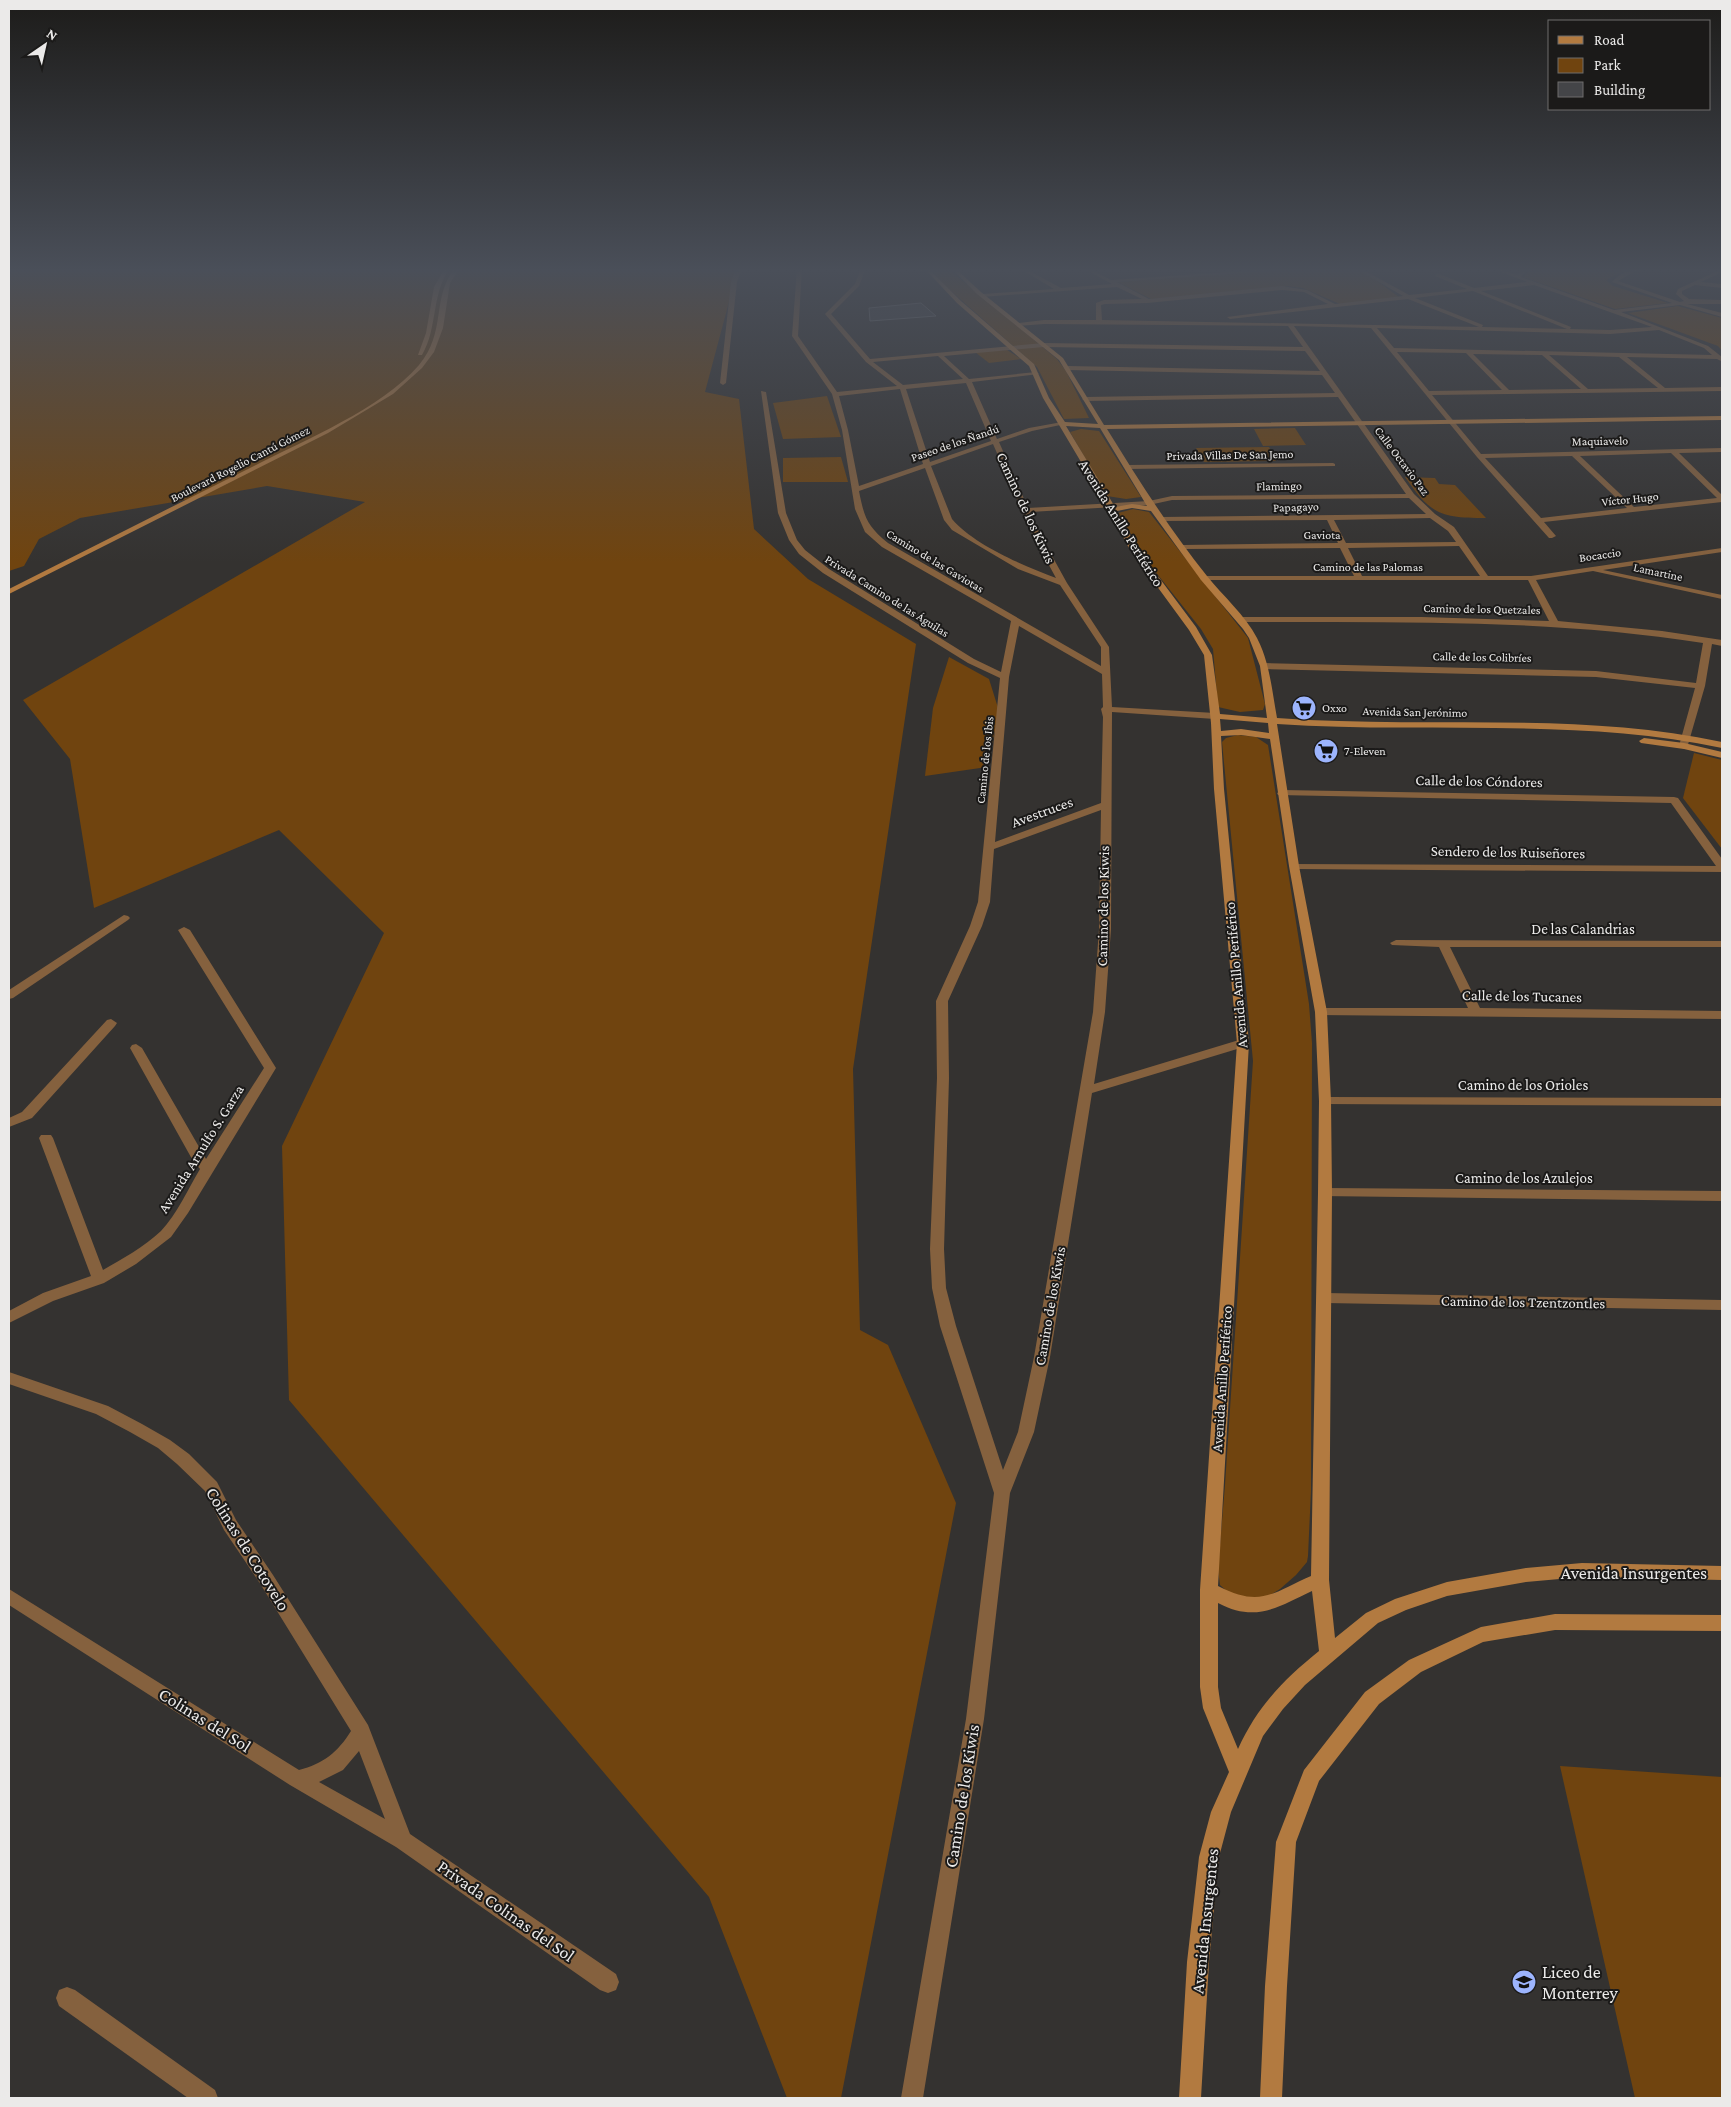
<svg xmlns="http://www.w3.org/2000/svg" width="1731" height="2107" viewBox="0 0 1731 2107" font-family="'Crimson Pro',serif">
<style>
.green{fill:#70440f}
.building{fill:#444548;stroke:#747578}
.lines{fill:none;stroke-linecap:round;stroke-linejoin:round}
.street{fill:#85613e;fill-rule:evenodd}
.secondary{fill:#b27a40;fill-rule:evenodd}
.labels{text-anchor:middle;stroke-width:4;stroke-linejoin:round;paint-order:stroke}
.far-street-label{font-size:12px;fill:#ebeae9;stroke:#1b1a19}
.far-poi-label{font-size:12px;fill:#ebeae9;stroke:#1b1a19;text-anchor:start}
.street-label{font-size:15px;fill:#ebeae9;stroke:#1b1a19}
.near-street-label{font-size:18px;fill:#ebeae9;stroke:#1b1a19}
.near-poi-label{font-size:18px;fill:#ebeae9;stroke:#1b1a19;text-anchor:start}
</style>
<rect width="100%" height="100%" fill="#343230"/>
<g class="green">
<polygon points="9,268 738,268 705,392 739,399 754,529 808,579 916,644 853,1069 860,1330 888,1345 956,1503 841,2098 787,2098 709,1897 289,1400 282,1146 384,933 279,830 94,908 70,759 23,700 365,502 267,486 80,518 39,539 24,566 9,571"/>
<polygon points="931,268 947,268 1057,359 1066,371 1089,418 1064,419 1037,367 942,283"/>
<polygon points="1304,268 1352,268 1368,274 1400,298 1340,304 1303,288 1287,286 1151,299 1118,282"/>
<polygon points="1534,268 1616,268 1623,271 1606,280 1613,286 1668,303 1615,309 1523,277"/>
<polygon points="1678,306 1722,318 1722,351 1718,346 1628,313"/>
<polygon points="1007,350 1021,359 989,363 975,352"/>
<polygon points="827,396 841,437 783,439 773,403"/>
<polygon points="1295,428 1306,445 1263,446 1254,429"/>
<polygon points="1081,429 1099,431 1141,497 1126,499 1107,496 1070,432"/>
<polygon points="1269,447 1276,461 1204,462 1196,448"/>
<polygon points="841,457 848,482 783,482 783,458"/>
<path d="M1405,477L1435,478L1439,484L1455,485L1486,518C1441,518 1431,515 1405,477Z"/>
<polygon points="1133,509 1149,512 1248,638 1265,704 1263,710 1240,712 1218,707 1213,649 1201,629 1150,565 1118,513"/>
<polygon points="949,657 989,679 999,711 987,767 925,776 933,708"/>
<polygon points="1238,735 1256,737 1268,745 1309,1004 1312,1043 1311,1491 1308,1556 1307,1562 1296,1575 1280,1589 1269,1596 1252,1599 1230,1594 1220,1585 1218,1569 1225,1485 1253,1061 1222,742 1226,738"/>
<polygon points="1694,753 1722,760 1722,849 1683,798"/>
<polygon points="1560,1766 1722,1777 1722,2098 1635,2098"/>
</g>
<polygon class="building" points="921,303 936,316 870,321 869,308"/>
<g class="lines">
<g class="street">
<polygon points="736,268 742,268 737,282 726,383 723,385 720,383 731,282"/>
<path d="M797,268H802L798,336L837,392L897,386L866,362L825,314L855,284L861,268H866L859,286L831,314L870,359L1044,343L1303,347L1288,326L1044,324L1017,326L1019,323L1044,320H1096V303L1104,300L1142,299L1117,287L981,297L983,294L1054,289L1019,268H1024L1061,288L1112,284L1083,268H1088L1111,280L1287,268L1285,270L1117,282L1149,299L1282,286L1307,290L1335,304L1403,296L1355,268H1360L1409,295L1467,289L1435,276L1437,273L1474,288L1527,282L1490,268H1496L1517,275L1525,268H1529L1521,277L1614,310L1672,303L1612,282C1619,274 1631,267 1641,268L1618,281L1680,302L1684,301L1676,294L1678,289L1722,269V272L1701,282L1722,284V288L1695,285L1682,291V294L1689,299L1722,300V304H1687L1722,313V317L1680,305L1621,312L1708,346L1722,357L1721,361L1717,359L1627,357L1665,388L1722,387V391L1432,395L1481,454L1722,448V452L1679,453L1722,495V502L1544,522L1556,536L1552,538H1549L1477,457L1371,328L1294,326L1414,494L1435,514L1454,527L1488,576H1531L1722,548V552L1603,570L1722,595V599L1593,571L1536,580L1558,621L1662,631L1722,640V646L1712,644L1705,686L1687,748L1684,749L1679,746L1695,688L1596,677L1264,669L1260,666L1264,663L1596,671L1696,683L1703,643C1550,619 1395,622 1241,622L1238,621V617H1422L1549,621L1528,580H1201L1200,578L1204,576H1354L1340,548L1182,549L1178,547L1182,545L1338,543L1327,520L1161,521L1157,519L1161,517L1426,514L1409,498L1172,500L1149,505L1030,512L1041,536L1067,583L1109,647L1112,707L1215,713L1220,716L1215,719L1112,712L1111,929L1105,1012L1094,1084L1239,1040H1247L1249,1043L1247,1046L1092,1093L1050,1357L1034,1432L1010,1493L984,1719L923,2098H901L966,1719L994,1493L940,1326L932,1288L930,1249L937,1078L936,1001L970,926L978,902L1000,678L968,663L823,573L799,554L789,540L778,513L761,391L766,392L786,513L797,540L805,550L829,569L974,659L1001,672L1011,621L882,547L865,532L855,509L842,430L832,394L792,336ZM1534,285L1652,327L1610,330L1570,329L1571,327L1481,291ZM1282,290L1304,292L1328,304L1227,317L1230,319L1408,299L1479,327L1102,320L1101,305L1105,304L1147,303ZM1473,291L1567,329L1482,327L1483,325L1415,298ZM1377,328L1610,334L1659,330L1704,348L1712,355L1394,348ZM1044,347L1305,351L1320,371L1068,366L1065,368L1068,370L1322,375L1335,393L1085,397L1082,399L1085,401L1338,397L1406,494L1172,496L1149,501L1028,508L999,442L1032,431L1065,424L1062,422L1029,428L997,439L972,382L1039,374L1036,372L969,379L944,356ZM1397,352L1466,353L1502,390L1429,391ZM1473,354L1542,355L1581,389L1509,390ZM1549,355L1619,357L1658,388L1588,389ZM938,356L963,379L903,385L873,362ZM966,383L991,441L930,462L906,389ZM900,389L923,464L859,486L848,430L839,396ZM993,444L1033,536L1056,578C1024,566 974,545 952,519L931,466ZM1671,453L1717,498L1634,507L1580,456ZM1572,456L1627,508L1541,518L1485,458ZM925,468L944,520L952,530L1018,569L1060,585L1101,647V666L888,543C867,526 864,517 859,491ZM1430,518L1448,531L1456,542L1346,543L1334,520ZM1459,546L1480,576H1362L1348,548ZM1019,626L1102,674L1103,707L1101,709L1103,717L1101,803L995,842L1009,677ZM1101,810L1099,929L1093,1012L1034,1357L1018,1432L1003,1470L956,1326L946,1288L944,1249L949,1078L948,1001L982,926L990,902L994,849Z"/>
<polygon points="904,268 929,270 926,272"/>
<polygon points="1333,463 1335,464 1335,466 1127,469 1124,467 1127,465"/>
<polygon points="1282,790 1674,797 1678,798 1722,859 1722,872 1294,869 1289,866 1290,864 1716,866 1671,803 1278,795 1277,793"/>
<polygon points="124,915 128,916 130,918 128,920 13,998 9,999 9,990"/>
<path d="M184,927L190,930L276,1068L188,1213L171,1237L136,1264L104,1283L53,1301L9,1323V1311L43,1293L91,1276L39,1138L41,1135H51L53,1138L103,1270C122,1259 144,1247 161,1231C177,1214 188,1189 200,1169L192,1159L130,1048L132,1045L136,1044L142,1048L206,1159L264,1068L178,930Z"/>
<polygon points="1396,940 1722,941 1722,947 1450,947 1480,1008 1722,1011 1722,1019 1317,1015 1315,1012 1321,1008 1468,1008 1439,947 1392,945 1390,943"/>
<polygon points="111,1019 117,1023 115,1026 32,1118 9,1127 9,1118 22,1112 107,1020"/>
<polygon points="1325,1097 1722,1098 1722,1106 1320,1104 1319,1101 1320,1098"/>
<polygon points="1325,1188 1722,1191 1722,1201 1320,1196 1318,1193 1320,1190"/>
<polygon points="1325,1293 1722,1300 1722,1310 1325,1303 1320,1302 1318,1298 1320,1294"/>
<path d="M9,1372L108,1406L142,1424L170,1440L189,1454L217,1482L236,1520L273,1575L368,1725L410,1834L616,1974L619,1982L616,1990L608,1993L600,1990L396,1847L290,1785L9,1605V1589L299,1770C323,1764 338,1752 351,1731L261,1585L224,1530L205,1491L177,1464L158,1448L130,1432L96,1414L9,1384ZM359,1751L385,1819L319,1782L343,1770Z"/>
<polygon points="67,1987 75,1990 215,2090 218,2098 188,2098 59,2006 56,1998 59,1990"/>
</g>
<g class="secondary">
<path d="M445,268H450C431,294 438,328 422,355H418L426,333L434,287Z"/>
<path d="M455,268H460L450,283L443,328L434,352L422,368L393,394L328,433L9,594V589C90,548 171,507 252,467C304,440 380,410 419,365C447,332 431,297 455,268Z"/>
<path d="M924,268H928L961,301L1034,364L1049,398L1065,422L1098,424L1059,360L977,294L951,268H955L981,292L1063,358L1104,425L1722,416V420L1107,429C1138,479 1170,530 1207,576C1223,596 1245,615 1257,638C1270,663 1272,691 1277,718C1425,729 1576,711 1722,742V748C1576,717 1425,734 1277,724L1299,866L1327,1012L1331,1101L1332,1193L1329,1580L1335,1638L1366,1613L1395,1599L1447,1582L1526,1568L1582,1563L1722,1566V1580L1582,1577L1526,1582L1447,1596L1406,1610L1378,1623L1305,1685L1283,1709L1263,1736L1231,1812L1219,1857L1209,1962L1201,2098H1179L1187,1962L1199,1857L1211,1812L1229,1772L1203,1708L1200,1687V1590L1237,1043L1214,789L1211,723L1204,655L1189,630L1129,548L1103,499L1043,398L1029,366L957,303ZM1066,426L1100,428L1147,506L1132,504L1115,507ZM1132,508L1151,511L1201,580L1243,629L1249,638L1260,666L1267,718L1220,714L1212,655L1196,627L1137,548L1117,511ZM1220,719L1268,723L1269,733L1241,729L1221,731ZM1241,735L1270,739L1289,866L1315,1012L1319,1101L1318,1193L1311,1576C1272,1593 1261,1608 1218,1586L1249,1043L1224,789L1221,736ZM1312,1591L1319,1651C1283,1680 1257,1707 1238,1749L1221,1708L1218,1687V1603C1256,1623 1278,1607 1312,1591Z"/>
<polygon points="1644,738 1684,743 1722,752 1722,758 1684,749 1641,743 1639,741"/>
<polygon points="1555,1614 1722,1615 1722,1631 1555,1630 1483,1642 1421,1672 1379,1704 1319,1781 1296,1842 1287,1986 1282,2098 1260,2098 1265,1986 1276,1842 1304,1770 1365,1692 1409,1660 1481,1627"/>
</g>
</g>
<linearGradient id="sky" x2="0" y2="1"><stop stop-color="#1d1c1a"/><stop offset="0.48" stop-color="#4a4f59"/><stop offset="1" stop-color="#4a4f59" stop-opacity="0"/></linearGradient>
<rect width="1731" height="563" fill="url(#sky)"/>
<defs>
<symbol id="supermarket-disc" viewBox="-11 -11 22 22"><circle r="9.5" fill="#9cb4fd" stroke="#1b1a19"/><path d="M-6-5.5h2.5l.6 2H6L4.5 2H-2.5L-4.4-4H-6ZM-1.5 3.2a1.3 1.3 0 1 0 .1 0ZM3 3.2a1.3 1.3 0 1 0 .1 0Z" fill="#111"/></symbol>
<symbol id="school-disc" viewBox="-11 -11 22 22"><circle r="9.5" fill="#9cb4fd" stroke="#1b1a19"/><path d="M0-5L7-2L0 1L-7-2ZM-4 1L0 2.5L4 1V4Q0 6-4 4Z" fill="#111"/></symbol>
</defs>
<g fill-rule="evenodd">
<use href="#supermarket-disc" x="1290" y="694" width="28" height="28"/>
<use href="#supermarket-disc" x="1312" y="737" width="28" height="28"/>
<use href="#school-disc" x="1510" y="1968" width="28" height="28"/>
</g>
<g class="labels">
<g class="far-street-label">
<text transform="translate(1600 441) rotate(-1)" y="4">Maquiavelo</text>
<text transform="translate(955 443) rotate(-19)" y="4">Paseo de los Ñandú</text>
<text transform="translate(1230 455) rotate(-1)" y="4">Privada Villas De San Jemo</text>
<text transform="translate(1402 461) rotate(53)" y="4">Calle Octavio Paz</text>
<text transform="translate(240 464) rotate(-27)" y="4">Boulevard Rogelio Cantú Gómez</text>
<text transform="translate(1279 486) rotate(-1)" y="4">Flamingo</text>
<text transform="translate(1630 499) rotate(-6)" y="4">Víctor Hugo</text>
<text transform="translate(1296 507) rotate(-2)" y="4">Papagayo</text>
<text x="1322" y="539">Gaviota</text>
<text transform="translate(1600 555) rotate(-8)" y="4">Bocaccio</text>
<text transform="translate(935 561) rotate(31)" y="4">Camino de las Gaviotas</text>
<text x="1368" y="571">Camino de las Palomas</text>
<text transform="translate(1658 572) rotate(12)" y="4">Lamartine</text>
<text transform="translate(887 596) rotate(32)" y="4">Privada Camino de las Águilas</text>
<text transform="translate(1482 609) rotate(1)" y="4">Camino de los Quetzales</text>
<text transform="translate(1482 657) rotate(1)" y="4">Calle de los Colibríes</text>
<text transform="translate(1415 712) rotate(1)" y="4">Avenida San Jerónimo</text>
<text transform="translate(985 760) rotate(-84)" y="4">Camino de los Ibis</text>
</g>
<g class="far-poi-label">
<text x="1322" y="712">Oxxo</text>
<text x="1344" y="755">7-Eleven</text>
</g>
<g class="street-label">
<text transform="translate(1026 508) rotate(65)" y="5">Camino de los Kiwis</text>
<text transform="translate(1121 523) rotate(58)" y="5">Avenida Anillo Periférico</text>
<text transform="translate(1479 781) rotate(1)" y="5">Calle de los Cóndores</text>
<text transform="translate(1042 812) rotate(-20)" y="5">Avestruces</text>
<text transform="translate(1508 852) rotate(1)" y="5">Sendero de los Ruiseñores</text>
<text transform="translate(1103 906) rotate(-89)" y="5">Camino de los Kiwis</text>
<text x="1583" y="934">De las Calandrias</text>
<text transform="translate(1236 975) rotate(-95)" y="5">Avenida Anillo Periférico</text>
<text transform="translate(1522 996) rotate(1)" y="5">Calle de los Tucanes</text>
<text x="1523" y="1090">Camino de los Orioles</text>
<text transform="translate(201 1149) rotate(-58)" y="5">Avenida Arnulfo S. Garza</text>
<text x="1524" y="1183">Camino de los Azulejos</text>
<text transform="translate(1523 1302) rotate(1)" y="5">Camino de los Tzentzontles</text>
<text transform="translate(1050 1306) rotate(-80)" y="5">Camino de los Kiwis</text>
<text transform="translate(1222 1379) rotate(-86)" y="5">Avenida Anillo Periférico</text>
</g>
<g class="near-street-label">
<text transform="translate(248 1549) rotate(58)" y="6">Colinas de Cotovelo</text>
<text x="1634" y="1579">Avenida Insurgentes</text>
<text transform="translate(205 1720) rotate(32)" y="6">Colinas del Sol</text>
<text transform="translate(962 1796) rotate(-81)" y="6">Camino de los Kiwis</text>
<text transform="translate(506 1911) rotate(35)" y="6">Privada Colinas del Sol</text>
<text transform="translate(1205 1921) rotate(-84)" y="6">Avenida Insurgentes</text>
</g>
<g class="near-poi-label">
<text x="1542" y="1978">Liceo de<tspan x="1542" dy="21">Monterrey</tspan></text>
</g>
</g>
<rect width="1731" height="2107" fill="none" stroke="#ebeae9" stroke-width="20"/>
<rect x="1548" y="20" width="162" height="90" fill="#1b1a19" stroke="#6e6d6c"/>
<rect x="1558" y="36" width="25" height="8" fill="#b27a40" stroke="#6e6d6c"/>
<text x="1594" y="45" font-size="15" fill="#ebeae9">Road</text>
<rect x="1558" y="58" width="25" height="15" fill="#70440f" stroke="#6e6d6c"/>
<text x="1594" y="70" font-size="15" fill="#ebeae9">Park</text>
<rect x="1558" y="82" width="25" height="15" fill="#444548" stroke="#6e6d6c"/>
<text x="1594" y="95" font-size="15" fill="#ebeae9">Building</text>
<g transform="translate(45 45) rotate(34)" stroke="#1b1a19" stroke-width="4" paint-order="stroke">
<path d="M0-4L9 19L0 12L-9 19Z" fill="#ebeae9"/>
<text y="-8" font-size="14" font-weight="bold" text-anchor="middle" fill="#ebeae9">N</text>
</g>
</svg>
